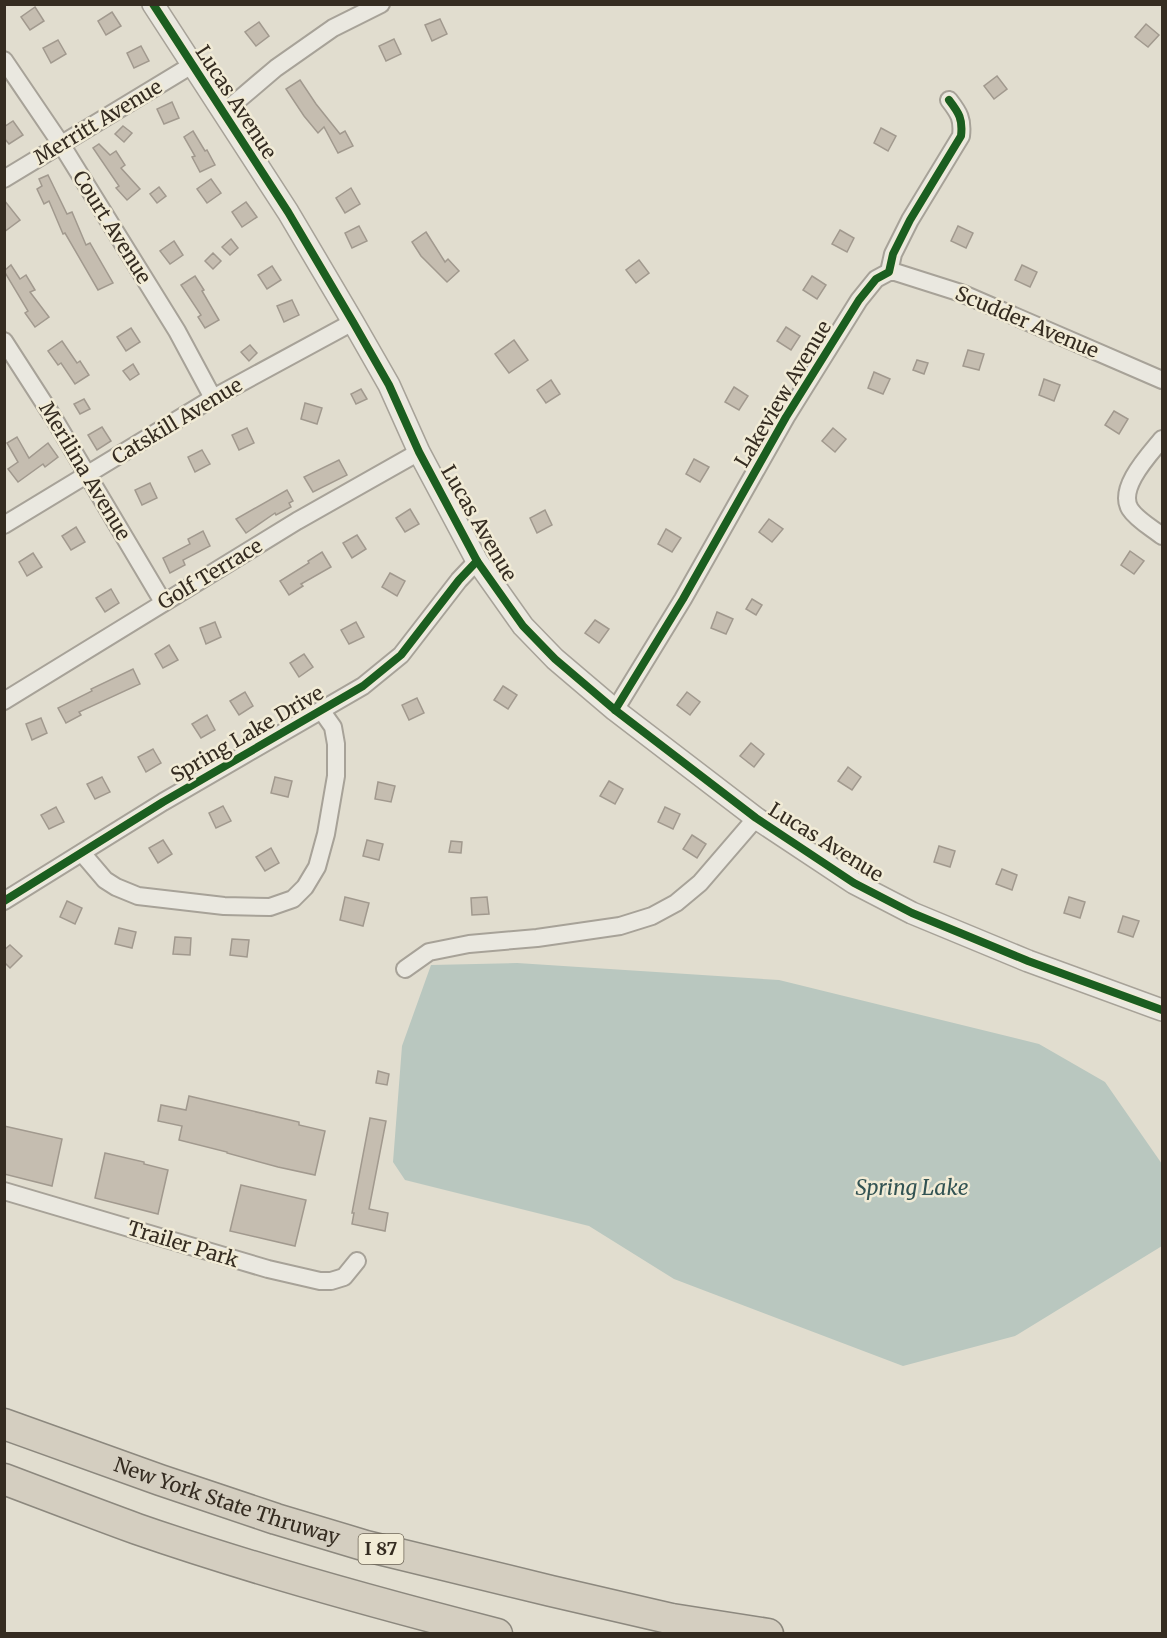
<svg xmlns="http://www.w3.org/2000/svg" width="1167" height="1638" viewBox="0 0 1167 1638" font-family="Merriweather,serif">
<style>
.water{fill:#b9c7bf}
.building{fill:#c5bdb0;stroke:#a1998e;stroke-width:1.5}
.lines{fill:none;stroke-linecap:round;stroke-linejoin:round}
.minor-casing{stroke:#a7a298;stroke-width:20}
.tertiary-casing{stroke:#a7a298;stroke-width:24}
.motorway-casing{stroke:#8c887e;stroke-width:33}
.minor{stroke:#eae8e0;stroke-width:16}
.tertiary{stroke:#eae8e0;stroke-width:21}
.motorway{stroke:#d4cec0;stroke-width:30}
.cycleway-casing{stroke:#f1ebd6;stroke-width:11}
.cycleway{stroke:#1b5e20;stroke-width:8}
.labels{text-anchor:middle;stroke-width:5;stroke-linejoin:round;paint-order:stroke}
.shield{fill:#f1ebd6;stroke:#6d6557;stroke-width:1.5}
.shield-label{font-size:18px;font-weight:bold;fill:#352c21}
.street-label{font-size:20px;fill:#352c21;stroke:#f1ebd6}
.water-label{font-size:21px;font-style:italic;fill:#325353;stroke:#f1ebd6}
</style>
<rect width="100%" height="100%" fill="#e1ddcf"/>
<polygon class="water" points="517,963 779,980 1039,1044 1105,1082 1162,1164 1162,1246 1015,1336 903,1366 674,1279 589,1226 405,1180 393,1162 402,1046 431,965"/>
<g class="building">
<polygon points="35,7 44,21 30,30 21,17"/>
<polygon points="112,12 121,26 106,35 98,21"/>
<polygon points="440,19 447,34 432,41 425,25"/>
<polygon points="259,22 269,36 256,46 245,32"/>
<polygon points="1146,24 1159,35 1148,47 1135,37"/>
<polygon points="394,39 401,54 386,61 379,46"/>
<polygon points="58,40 66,54 51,63 43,48"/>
<polygon points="141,46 149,61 134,68 127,53"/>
<polygon points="997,76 1007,89 994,99 984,86"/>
<polygon points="300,80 316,104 340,134 345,131 353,146 338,153 324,127 318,133 304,116 286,89"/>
<polygon points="172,102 179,118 164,124 157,109"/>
<polygon points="13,121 23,135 9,144 4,138 4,127"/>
<polygon points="123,126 132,133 124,142 115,134"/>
<polygon points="881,128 896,136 888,151 874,143"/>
<polygon points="193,131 205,151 207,150 215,165 200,172 192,157 195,156 184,137"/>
<polygon points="99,144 110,155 116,151 125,165 121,168 140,189 127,200 116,188 119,186 93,148"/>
<polygon points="48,175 67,214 72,212 86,245 90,243 113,283 98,290 65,233 63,234 49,201 44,204 37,189 42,186 39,179"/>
<polygon points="211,179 221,193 207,203 197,189"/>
<polygon points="159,187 166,196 157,203 150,194"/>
<polygon points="351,188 360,204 345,213 336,198"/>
<polygon points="4,200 20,220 4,232"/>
<polygon points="246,202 257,217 242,227 232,212"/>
<polygon points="359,226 367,241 352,248 345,233"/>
<polygon points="958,226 973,233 966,248 951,241"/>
<polygon points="840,230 854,238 847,252 832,244"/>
<polygon points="426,232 445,262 448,259 459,271 447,282 421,256 412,242"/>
<polygon points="231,239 238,248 230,255 222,247"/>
<polygon points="174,241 183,255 170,264 160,251"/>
<polygon points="213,253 221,261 213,269 205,261"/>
<polygon points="639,260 649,273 636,283 626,270"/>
<polygon points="11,265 20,279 26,275 35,290 30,292 49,317 35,327 25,313 28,311 4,271"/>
<polygon points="1022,265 1037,272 1030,287 1015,280"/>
<polygon points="272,266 281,280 267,289 258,275"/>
<polygon points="195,276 204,290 202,291 219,320 205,328 198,317 201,315 181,285"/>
<polygon points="812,276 826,285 817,299 803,290"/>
<polygon points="292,300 299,315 284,322 277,306"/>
<polygon points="786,327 800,336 791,350 777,341"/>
<polygon points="131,328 140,342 126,351 117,337"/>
<polygon points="514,340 528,360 509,373 495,354"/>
<polygon points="62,341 77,363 80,361 89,375 75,384 61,363 58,365 48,351"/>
<polygon points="250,345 257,353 249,361 241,352"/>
<polygon points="968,350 984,354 979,370 963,366"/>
<polygon points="917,360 928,363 924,374 913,370"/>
<polygon points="133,364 139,374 130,380 123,371"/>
<polygon points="874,372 890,379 883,394 868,388"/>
<polygon points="1044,379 1060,385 1054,401 1039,395"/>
<polygon points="551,380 560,394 546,403 537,390"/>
<polygon points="734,387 748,396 739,410 725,402"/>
<polygon points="361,389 367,399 356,404 351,394"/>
<polygon points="84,399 90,409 80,414 74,404"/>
<polygon points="305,403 322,408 317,424 301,419"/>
<polygon points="1114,411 1128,419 1119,434 1105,425"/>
<polygon points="102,427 111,441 97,450 88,435"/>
<polygon points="247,428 254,443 239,450 232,435"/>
<polygon points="833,428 846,439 835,452 822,441"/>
<polygon points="17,437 29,458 48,443 58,457 45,467 43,464 18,482 8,469 18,462 7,443"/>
<polygon points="202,450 210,464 195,472 188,457"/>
<polygon points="694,459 709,467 700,482 686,474"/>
<polygon points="339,460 347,475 313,492 304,477"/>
<polygon points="150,483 157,498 142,505 135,490"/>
<polygon points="287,490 293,501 289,503 291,507 276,515 275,513 246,533 236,519"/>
<polygon points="410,509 419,524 405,532 396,518"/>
<polygon points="545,510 552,525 537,533 530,518"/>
<polygon points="769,519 783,529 772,542 759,532"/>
<polygon points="76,527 85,542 71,550 62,536"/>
<polygon points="666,529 681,538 672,552 658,544"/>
<polygon points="203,531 210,546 183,560 185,565 170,573 163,558 190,544 188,539"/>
<polygon points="357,535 366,549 352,558 343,543"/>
<polygon points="1130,551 1144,561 1134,574 1121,565"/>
<polygon points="322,552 331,567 301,584 303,586 289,595 280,581 309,563 308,561"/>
<polygon points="33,553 42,567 27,576 19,562"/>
<polygon points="390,573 405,581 397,596 382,587"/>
<polygon points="111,589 119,603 105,612 96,598"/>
<polygon points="752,599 762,605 756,615 746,609"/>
<polygon points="717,612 733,619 726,634 711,628"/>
<polygon points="595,620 609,629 599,643 585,633"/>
<polygon points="215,622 221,637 206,644 200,628"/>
<polygon points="356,622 364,637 349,644 341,630"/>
<polygon points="169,645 178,660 163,668 155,654"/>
<polygon points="304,654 313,667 299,677 290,663"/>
<polygon points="133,669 140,684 79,712 81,715 66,723 58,708 92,691 91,689"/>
<polygon points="503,686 517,695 508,709 494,700"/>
<polygon points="245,692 253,706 239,715 230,701"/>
<polygon points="687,692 700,702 690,715 677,705"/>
<polygon points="417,698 424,713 409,720 402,705"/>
<polygon points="207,715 215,730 201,738 192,724"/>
<polygon points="41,718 47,733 32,740 26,724"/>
<polygon points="751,743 764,754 754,767 740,756"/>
<polygon points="153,749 161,763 146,772 138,757"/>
<polygon points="848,767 861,777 852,790 838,781"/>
<polygon points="102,777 110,792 95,799 87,784"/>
<polygon points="275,777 292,781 288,797 271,793"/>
<polygon points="609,781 623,789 615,804 600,796"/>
<polygon points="378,782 395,786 391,802 375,799"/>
<polygon points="223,806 231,821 216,828 209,813"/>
<polygon points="56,807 64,822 49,829 41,815"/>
<polygon points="665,807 680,814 673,829 658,822"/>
<polygon points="692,835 706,844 697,858 683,849"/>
<polygon points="163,840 172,854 158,863 149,848"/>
<polygon points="367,840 383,844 379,860 363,856"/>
<polygon points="451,841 462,842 461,853 449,852"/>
<polygon points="939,846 955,851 950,867 934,862"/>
<polygon points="271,848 279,863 265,871 256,857"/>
<polygon points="1002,869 1017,875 1012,890 996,884"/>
<polygon points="345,897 369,903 363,926 340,920"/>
<polygon points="487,897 489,914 472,915 471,898"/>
<polygon points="1069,897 1085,902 1080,918 1064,913"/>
<polygon points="67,901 82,908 75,924 60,917"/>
<polygon points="1123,916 1139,921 1133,937 1118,932"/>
<polygon points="119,928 136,932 132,948 115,944"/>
<polygon points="175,937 191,938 190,955 173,954"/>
<polygon points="232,939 249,940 247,957 230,955"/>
<polygon points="10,945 22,956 10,968 4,962 4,950"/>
<polygon points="378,1071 389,1074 387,1085 376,1083"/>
<polygon points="189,1096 299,1122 299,1125 325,1131 315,1175 278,1167 227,1153 227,1152 179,1140 182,1126 158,1121 161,1105 186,1110"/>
<polygon points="370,1118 386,1121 369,1209 388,1213 385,1231 352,1224 354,1213 352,1213"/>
<polygon points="4,1126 62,1139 52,1186 4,1174"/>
<polygon points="105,1153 144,1162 144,1164 168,1170 158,1214 95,1198"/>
<polygon points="241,1185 306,1200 295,1246 230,1231"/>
</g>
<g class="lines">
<defs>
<g id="minor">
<polyline points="4,60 61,144 177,331 213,398"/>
<polyline points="223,113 276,68 333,28 381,4"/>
<polyline points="4,179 192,65"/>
<polyline points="889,272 895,272 961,293 1162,380"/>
<polyline points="4,341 53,417 163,602"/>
<path d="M1162,439C1150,454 1117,488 1130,509C1137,520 1152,528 1162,536"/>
<polyline points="4,525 213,398 353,322"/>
<polyline points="4,701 297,521 419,452"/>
<path d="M615,710L683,599L786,417L859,300L876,279L889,272L893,254L910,220L961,136C963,119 959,113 949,100"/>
<polyline points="82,853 105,880 116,887 138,896 224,906 270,907 293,899 305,887 317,867 326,834 336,776 336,744 333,727 321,710"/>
<polyline points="4,901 163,802 363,686 401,655 459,580 477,561"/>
<polyline points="405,969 429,952 469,944 537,938 620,926 652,916 676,903 700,883 756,818"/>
<polyline points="4,1191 268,1269 320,1281 331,1281 344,1277 357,1261"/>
</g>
<polyline id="tertiary" points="153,4 288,212 353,322 389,385 419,452 477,561 523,626 555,659 615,710 756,818 854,883 912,913 1028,961 1162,1010"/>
<g id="motorway">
<path id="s1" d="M4,1424L160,1480L276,1519L366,1546L551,1591L672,1619L768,1634"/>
<path d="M4,1479C49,1496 93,1513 137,1529C255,1570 376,1603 497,1634"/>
</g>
</defs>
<use href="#minor" class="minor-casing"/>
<use href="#tertiary" class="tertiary-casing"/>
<use href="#motorway" class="motorway-casing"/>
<use href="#minor" class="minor"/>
<use href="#tertiary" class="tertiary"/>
<use href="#motorway" class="motorway"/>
<defs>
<g id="cycleway">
<polyline points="153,4 288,212 353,322 389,385 419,452 477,561 523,626 555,659 615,710 756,818 854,883 912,913 1028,961 1162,1010"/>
<path d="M615,710L683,599L786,417L859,300L876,279L889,272L893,254L910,220L961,136C963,119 959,113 949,100"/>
<polyline points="4,901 163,802 363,686 401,655 459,580 477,561"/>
</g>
</defs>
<use href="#cycleway" class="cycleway-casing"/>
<use href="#cycleway" class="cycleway"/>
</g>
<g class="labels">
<rect class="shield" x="358.5" y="1534" width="45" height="30" rx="4.5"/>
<g class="shield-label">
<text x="381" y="1555">I 87</text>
</g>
<g class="street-label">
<text transform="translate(236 102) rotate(57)" y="7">Lucas Avenue</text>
<text transform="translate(98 122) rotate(-31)" y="7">Merritt Avenue</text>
<text transform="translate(112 227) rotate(58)" y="7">Court Avenue</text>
<text transform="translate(1027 322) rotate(23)" y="7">Scudder Avenue</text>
<text transform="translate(783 394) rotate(-59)" y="7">Lakeview Avenue</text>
<text transform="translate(177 421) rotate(-31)" y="7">Catskill Avenue</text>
<text transform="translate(85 471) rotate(59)" y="7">Merilina Avenue</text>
<text transform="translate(479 523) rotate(60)" y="7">Lucas Avenue</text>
<text transform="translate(210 574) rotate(-31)" y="7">Golf Terrace</text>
<text transform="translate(247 734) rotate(-30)" y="7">Spring Lake Drive</text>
<text transform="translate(826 842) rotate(32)" y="7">Lucas Avenue</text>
<text transform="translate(183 1244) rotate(17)" y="7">Trailer Park</text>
<text dy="7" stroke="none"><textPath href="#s1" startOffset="236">New York State Thruway</textPath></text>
</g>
<g class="water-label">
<text x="912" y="1195">Spring Lake</text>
</g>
</g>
<rect width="1167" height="1638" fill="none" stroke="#352c21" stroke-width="12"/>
</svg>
